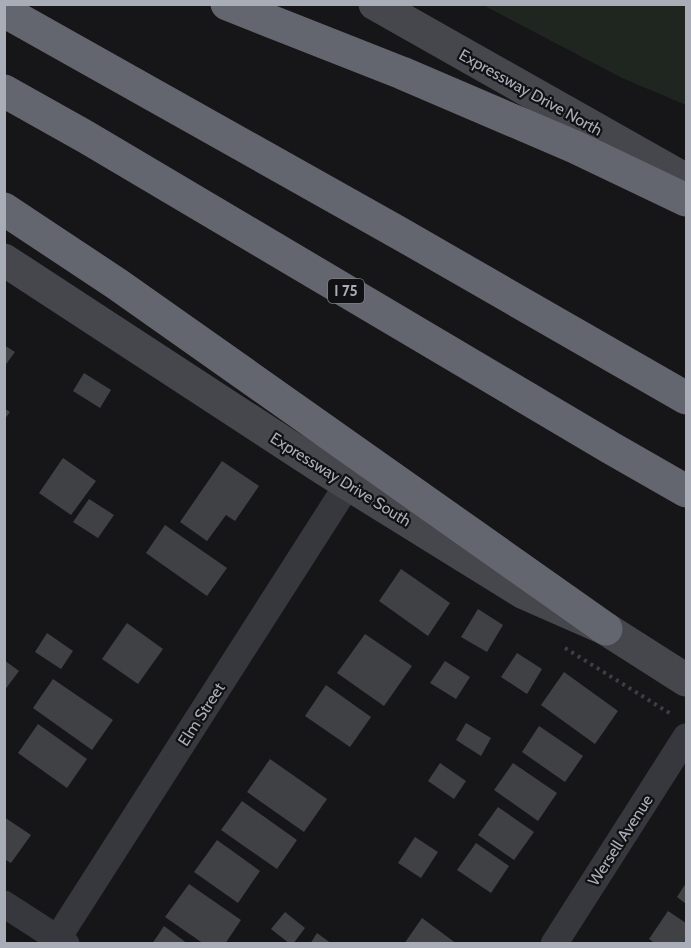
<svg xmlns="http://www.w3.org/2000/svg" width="691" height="948" viewBox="0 0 691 948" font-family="Cabin,sans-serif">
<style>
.green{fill:#1e261f}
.building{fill:#404145}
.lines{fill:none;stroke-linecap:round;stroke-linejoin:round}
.path{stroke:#3d3f44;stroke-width:4;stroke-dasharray:3 4.5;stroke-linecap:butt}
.street{stroke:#37383d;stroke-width:27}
.secondary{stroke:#45474d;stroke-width:33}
.highway{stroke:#63666e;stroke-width:33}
.labels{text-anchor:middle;stroke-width:4.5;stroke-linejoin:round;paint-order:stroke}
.shield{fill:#111113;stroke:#7b7e86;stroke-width:1.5}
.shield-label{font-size:15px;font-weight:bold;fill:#a8adb8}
.street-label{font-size:16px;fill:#a8adb8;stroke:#111113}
</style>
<rect width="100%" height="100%" fill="#161618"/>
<polygon class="green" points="483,5 686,5 686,105 622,78"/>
<g class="building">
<polygon points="4,345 15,352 4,367"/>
<polygon points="84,373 111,390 100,408 73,391"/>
<polygon points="4,408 10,412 4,420"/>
<polygon points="63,458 96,481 71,515 39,493"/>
<polygon points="222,461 259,486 235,521 226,515 207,541 180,522"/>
<polygon points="89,499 114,515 98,538 73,522"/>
<polygon points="165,525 227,568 207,596 146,553"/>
<polygon points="401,569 450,603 428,636 379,601"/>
<polygon points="478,609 503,625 487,652 461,637"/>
<polygon points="127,623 163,649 138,684 102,659"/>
<polygon points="47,633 73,651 61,669 35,652"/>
<polygon points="365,634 412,666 384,706 337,673"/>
<polygon points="517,653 542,669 527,694 501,677"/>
<polygon points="4,660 19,671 4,691"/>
<polygon points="445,661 470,677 456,699 430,683"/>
<polygon points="564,672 618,711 595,744 541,705"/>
<polygon points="53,679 113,720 92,750 33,708"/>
<polygon points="326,685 371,717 350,747 305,716"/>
<polygon points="466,723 491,738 481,756 456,740"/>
<polygon points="38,724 87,759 67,788 18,753"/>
<polygon points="539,726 583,756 565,782 522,752"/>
<polygon points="270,759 327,799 304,832 247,792"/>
<polygon points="440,763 466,781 454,799 428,781"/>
<polygon points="513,763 557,793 538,821 494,790"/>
<polygon points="242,801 297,840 277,869 221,830"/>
<polygon points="498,807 534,832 514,860 478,835"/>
<polygon points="4,817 31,835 11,863 4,859"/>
<polygon points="415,837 438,852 421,878 398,863"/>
<polygon points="217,840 260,871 238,903 194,872"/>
<polygon points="476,843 509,866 491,893 457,870"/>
<polygon points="686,883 686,904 677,897"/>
<polygon points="189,884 241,920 225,944 204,944 165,917"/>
<polygon points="668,911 686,923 686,944 656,944 649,939"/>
<polygon points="285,912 305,928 293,944 290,944 271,929"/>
<polygon points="422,918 457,944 404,944"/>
<polygon points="164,926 188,944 152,944"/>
<polygon points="317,933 332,944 310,944"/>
</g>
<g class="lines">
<polyline class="path" points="565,648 671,714"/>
<g class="street">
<polyline points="4,904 66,944"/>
<polyline points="54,944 348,484"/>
<polyline points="554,944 686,737"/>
</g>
<g class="secondary">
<polyline points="375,4 686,180"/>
<polyline points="4,260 324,469 524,593 606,629 686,680"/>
</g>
<g class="highway">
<polyline points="227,4 402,73 575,147 686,200"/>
<polyline points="4,11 399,233 686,398"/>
<polyline points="4,91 86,137 611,448 686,491"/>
<polyline points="4,209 117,284 606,629"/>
</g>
</g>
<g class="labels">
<rect class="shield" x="328" y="279" width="36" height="24" rx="4.5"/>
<g class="shield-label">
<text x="346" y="296">I 75</text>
</g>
<g class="street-label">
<text transform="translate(531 92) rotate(29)" y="6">Expressway Drive North</text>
<text transform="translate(341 479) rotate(32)" y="6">Expressway Drive South</text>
<text transform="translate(201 714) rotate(-57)" y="6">Elm Street</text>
<text transform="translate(620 840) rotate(-57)" y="6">Wersell Avenue</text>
</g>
</g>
<rect width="691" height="948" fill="none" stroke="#a8adb8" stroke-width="12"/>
</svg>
